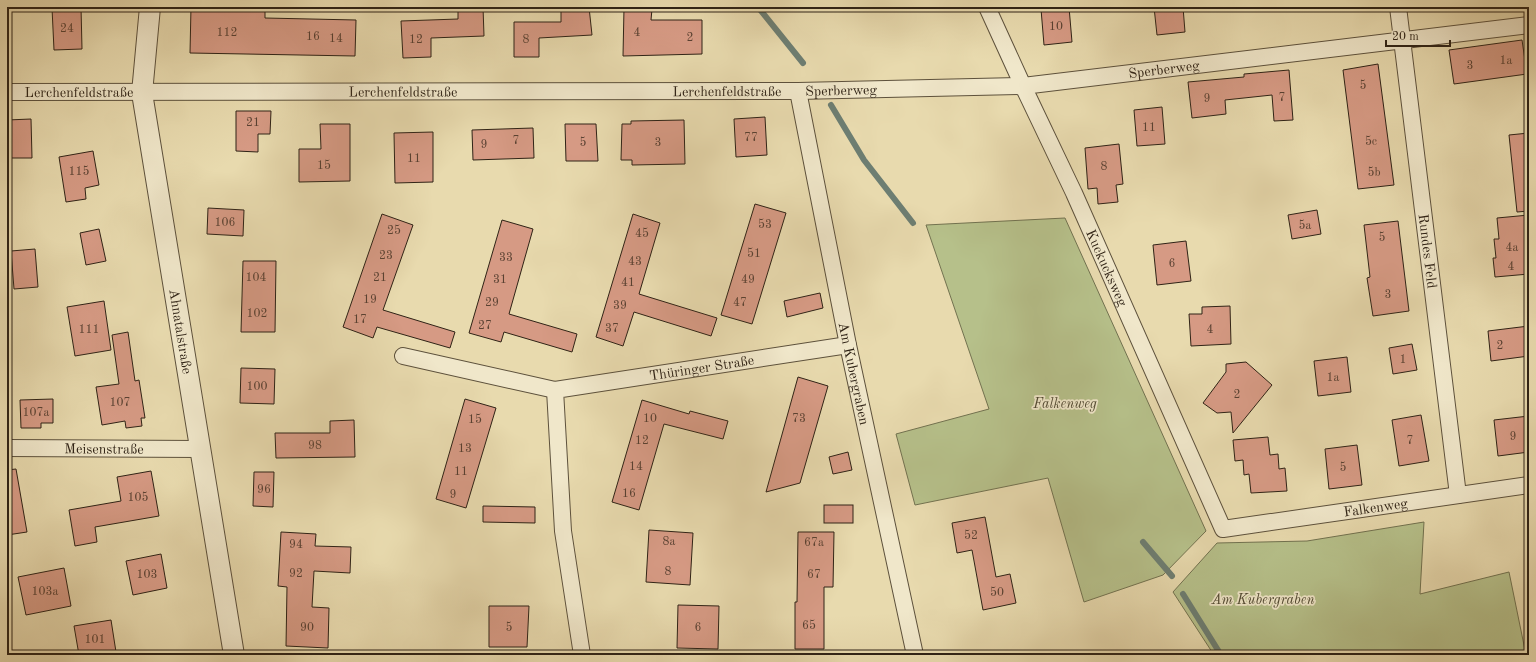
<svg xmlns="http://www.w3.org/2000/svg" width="1536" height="662" viewBox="0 0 1536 662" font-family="'Old Standard TT',serif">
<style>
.green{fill:#b6c08a;stroke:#727250}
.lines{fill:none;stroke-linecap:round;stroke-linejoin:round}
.stream{stroke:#6d7e72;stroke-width:6}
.building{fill:#d69a84;stroke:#2f2316}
.minor-casing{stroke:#5d513c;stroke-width:18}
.tertiary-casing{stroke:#5d513c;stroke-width:22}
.minor{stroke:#f0e7ca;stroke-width:16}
.tertiary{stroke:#f0e7ca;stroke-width:20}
.labels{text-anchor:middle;stroke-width:3.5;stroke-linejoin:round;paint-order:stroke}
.number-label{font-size:12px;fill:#594132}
.street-label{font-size:14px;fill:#2f2316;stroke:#f0e7ca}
.park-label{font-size:14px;font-style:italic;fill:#514a33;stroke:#f0e7ca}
</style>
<rect width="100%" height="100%" fill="#e8daae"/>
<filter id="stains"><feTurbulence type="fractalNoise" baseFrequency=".005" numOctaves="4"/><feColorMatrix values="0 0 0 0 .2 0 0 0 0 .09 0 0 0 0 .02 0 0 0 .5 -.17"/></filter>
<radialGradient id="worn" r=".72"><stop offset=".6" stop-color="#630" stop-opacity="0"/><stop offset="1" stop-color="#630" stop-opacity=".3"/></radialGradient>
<g class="green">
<polygon points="1065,218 1206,531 1163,575 1084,602 1048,478 915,505 896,434 989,409 926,225"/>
<polygon points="1424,522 1420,594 1509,572 1526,655 1214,655 1173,592 1217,543 1307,541"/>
</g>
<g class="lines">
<g class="stream">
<polyline points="758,7 803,63"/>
<polyline points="831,105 864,160 913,223"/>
<polyline points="1143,542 1172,576"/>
<polyline points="1183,594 1221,655"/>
</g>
</g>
<g class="building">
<polygon points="81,7 82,49 54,50 52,8"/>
<polygon points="191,7 217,7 217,10 265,11 265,18 356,20 355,56 190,53"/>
<polygon points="458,7 483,7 484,36 431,38 431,57 403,58 401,21 458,19"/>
<polygon points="561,7 589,7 592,35 539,38 539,57 514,57 514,22 561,22"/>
<polygon points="1061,7 1069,7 1072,42 1044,45 1041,9"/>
<polygon points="1154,7 1183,7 1185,32 1157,35"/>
<polygon points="624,8 652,9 651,20 702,20 702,54 623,56"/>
<polygon points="1522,40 1527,74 1454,84 1449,50"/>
<polygon points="1378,64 1394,185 1358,189 1343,70"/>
<polygon points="1289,70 1293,120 1274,121 1272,95 1225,100 1226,114 1192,118 1188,82 1244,77 1244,74"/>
<polygon points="1162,107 1165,144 1137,146 1134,110"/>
<polygon points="236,111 271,111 270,134 258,134 258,152 236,151"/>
<polygon points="765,117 767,155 736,157 734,119"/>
<polygon points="31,119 32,158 7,158 7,120"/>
<polygon points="684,120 685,164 632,165 632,160 621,160 622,124 631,124 631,121"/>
<polygon points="320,124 350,124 350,181 299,182 299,149 321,149"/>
<polygon points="565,124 596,124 598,161 566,161"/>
<polygon points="533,128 534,158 473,160 472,130"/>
<polygon points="433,132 433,182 395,183 394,133"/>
<polygon points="1529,133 1529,211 1517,212 1509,135"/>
<polygon points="1119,144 1123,184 1116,185 1118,202 1098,204 1097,188 1088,189 1085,148"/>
<polygon points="93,151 99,185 85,188 86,199 66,202 59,157"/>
<polygon points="755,204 786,213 752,324 721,315"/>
<polygon points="208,208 244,210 243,236 207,234"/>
<polygon points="1317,210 1321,234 1292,239 1288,215"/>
<polygon points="382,214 413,225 383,310 455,332 450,348 377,327 373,338 343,327"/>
<polygon points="633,214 660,223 639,294 717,318 711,336 634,312 623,346 596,337"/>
<polygon points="1529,215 1529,274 1495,277 1493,258 1496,258 1494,239 1499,239 1497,218"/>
<polygon points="502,220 533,229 509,314 577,334 572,352 504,332 501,342 469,333"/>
<polygon points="1398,221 1409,311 1373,316 1367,278 1370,277 1364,225"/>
<polygon points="99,229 106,261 86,265 80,233"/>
<polygon points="1186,241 1191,281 1157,285 1153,245"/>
<polygon points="35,249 38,287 14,289 11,251"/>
<polygon points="243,261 276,261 275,332 241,332"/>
<polygon points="820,293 823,308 787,317 784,301"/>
<polygon points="104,301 111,350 75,356 67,307"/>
<polygon points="1230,306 1231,344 1191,346 1189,314 1202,314 1202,307"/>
<polygon points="1529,326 1529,356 1491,361 1488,331"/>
<polygon points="128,332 135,381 139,380 145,418 141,418 142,426 126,428 125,421 102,425 96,387 119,384 112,335"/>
<polygon points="1412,344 1417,370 1393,374 1389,348"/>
<polygon points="1347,357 1351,392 1318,396 1314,361"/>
<polygon points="1246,362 1272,385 1233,433 1231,412 1217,413 1203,403 1226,372 1226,364"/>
<polygon points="241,368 275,369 274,404 240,403"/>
<polygon points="798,377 828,386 802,476 800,483 766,492"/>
<polygon points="53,399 53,423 41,423 41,428 21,428 20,400"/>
<polygon points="465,399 496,408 466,508 436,499"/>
<polygon points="642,400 689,414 690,411 728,421 723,439 664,424 639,510 612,502"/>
<polygon points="1421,415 1429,461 1399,466 1392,420"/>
<polygon points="1529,416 1529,452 1498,456 1494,420"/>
<polygon points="354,420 355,457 276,458 275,433 330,433 330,421"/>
<polygon points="1268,437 1270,455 1278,454 1279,469 1285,468 1287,491 1251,493 1249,474 1244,475 1243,460 1235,461 1233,440"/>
<polygon points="1357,445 1362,485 1329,489 1325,449"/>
<polygon points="848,452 852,470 833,474 829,457"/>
<polygon points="16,469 27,532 7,535 7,470"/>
<polygon points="151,471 159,516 95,527 97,542 75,546 69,510 121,501 117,477"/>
<polygon points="254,472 274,472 273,507 253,506"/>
<rect x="824" y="505" width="29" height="18"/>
<polygon points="483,506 535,507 535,523 483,522"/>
<polygon points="985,517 996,577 1010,574 1016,603 983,610 972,550 957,553 952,523"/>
<polygon points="649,530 693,533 690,585 646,582"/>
<polygon points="281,532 316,534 315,546 351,547 350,573 314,571 312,607 329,608 328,648 286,646 287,587 278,586"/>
<polygon points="798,532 834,532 833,587 824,587 824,649 795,649 795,602 797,602"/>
<polygon points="161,554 167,588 133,595 126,561"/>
<polygon points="64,568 71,606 26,615 18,577"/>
<polygon points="678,605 719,606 718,649 677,648"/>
<polygon points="489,606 529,606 527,647 489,647"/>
<polygon points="111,620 116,652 97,655 79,655 74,626"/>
</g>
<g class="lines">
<defs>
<g id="minor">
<path id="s1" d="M987,7L1023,86L1074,193L1223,529L1529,485"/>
<path id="s2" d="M1398,7L1458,495"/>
<path id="s3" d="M798,91L848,345L915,655"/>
<path id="s4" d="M7,92L798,91L1023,86L1529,25"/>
<polyline points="403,356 555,390"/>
<path id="s5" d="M7,448L200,449"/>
<path id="s6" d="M582,655L563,531L555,390L848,345"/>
</g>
<g id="tertiary">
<path id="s7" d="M150,7L142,93L234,655"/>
</g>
</defs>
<use href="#minor" class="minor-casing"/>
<use href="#tertiary" class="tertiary-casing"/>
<use href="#minor" class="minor"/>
<use href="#tertiary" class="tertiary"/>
</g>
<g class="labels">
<g class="number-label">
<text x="1056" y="30">10</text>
<text x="67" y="32">24</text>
<text x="227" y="36">112</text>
<text x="637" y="36">4</text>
<text x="313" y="40">16</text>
<text x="690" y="41">2</text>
<text x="336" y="42">14</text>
<text x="416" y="43">12</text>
<text x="526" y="43">8</text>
<text x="1506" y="64">1a</text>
<text x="1470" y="69">3</text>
<text x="1363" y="89">5</text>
<text x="1282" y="101">7</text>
<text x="1207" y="102">9</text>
<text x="253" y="126">21</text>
<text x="1149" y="131">11</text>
<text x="751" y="141">77</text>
<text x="516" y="144">7</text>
<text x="1371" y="145">5c</text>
<text x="583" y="146">5</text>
<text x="658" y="146">3</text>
<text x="484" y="148">9</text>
<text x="414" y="162">11</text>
<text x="324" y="169">15</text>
<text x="1104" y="170">8</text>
<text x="79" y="175">115</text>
<text x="1374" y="176">5b</text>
<text x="225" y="226">106</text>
<text x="765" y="228">53</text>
<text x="1305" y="229">5a</text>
<text x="394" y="234">25</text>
<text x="642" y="237">45</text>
<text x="1382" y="241">5</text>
<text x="1512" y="251">4a</text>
<text x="754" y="257">51</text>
<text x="386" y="259">23</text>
<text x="506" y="261">33</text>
<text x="635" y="265">43</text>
<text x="1172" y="267">6</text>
<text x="1511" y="270">4</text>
<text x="256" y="281">104</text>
<text x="380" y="281">21</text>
<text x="500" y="283">31</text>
<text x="748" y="283">49</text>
<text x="628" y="286">41</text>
<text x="1388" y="298">3</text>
<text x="370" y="303">19</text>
<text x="492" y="306">29</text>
<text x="740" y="306">47</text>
<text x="620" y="309">39</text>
<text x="257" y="317">102</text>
<text x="360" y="323">17</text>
<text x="485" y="329">27</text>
<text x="612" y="332">37</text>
<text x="89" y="333">111</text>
<text x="1210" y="333">4</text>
<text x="1500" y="349">2</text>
<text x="1403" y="363">1</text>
<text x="1333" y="381">1a</text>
<text x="257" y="390">100</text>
<text x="1237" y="398">2</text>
<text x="120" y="406">107</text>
<text x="36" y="416">107a</text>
<text x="650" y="422">10</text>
<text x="799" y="422">73</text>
<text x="475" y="423">15</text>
<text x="1513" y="440">9</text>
<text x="642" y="444">12</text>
<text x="1410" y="444">7</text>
<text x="315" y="449">98</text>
<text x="465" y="452">13</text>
<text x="636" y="470">14</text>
<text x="1343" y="471">5</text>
<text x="461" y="475">11</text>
<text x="264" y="493">96</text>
<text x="629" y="497">16</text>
<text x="453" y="498">9</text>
<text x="138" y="501">105</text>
<text x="971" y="539">52</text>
<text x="669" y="545">8a</text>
<text x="814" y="546">67a</text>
<text x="296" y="548">94</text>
<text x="668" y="575">8</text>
<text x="296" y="577">92</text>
<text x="147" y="578">103</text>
<text x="814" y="578">67</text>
<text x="45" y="595">103a</text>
<text x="997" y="596">50</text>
<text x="809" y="629">65</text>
<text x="307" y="631">90</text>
<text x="509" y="631">5</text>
<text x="698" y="631">6</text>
<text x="95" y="643">101</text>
</g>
<g class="street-label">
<text dy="5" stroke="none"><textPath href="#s4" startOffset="1158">Sperberweg</textPath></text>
<text dy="5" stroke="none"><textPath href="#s4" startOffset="834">Sperberweg</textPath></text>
<text dy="5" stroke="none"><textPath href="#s4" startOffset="720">Lerchenfeldstraße</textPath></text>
<text dy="5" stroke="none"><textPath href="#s4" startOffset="396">Lerchenfeldstraße</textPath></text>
<text dy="5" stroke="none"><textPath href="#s4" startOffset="72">Lerchenfeldstraße</textPath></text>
<text dy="5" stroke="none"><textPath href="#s2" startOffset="246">Rundes Feld</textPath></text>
<text dy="5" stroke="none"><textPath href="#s1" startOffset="287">Kuckucksweg</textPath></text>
<text dy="5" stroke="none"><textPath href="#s7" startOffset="328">Ahnatalstraße</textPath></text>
<text dy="5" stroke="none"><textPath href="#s6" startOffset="415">Thüringer Straße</textPath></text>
<text dy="5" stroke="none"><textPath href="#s3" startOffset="288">Am Kubergraben</textPath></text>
<text dy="5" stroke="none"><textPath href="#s5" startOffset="97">Meisenstraße</textPath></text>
<text dy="5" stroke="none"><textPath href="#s1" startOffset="727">Falkenweg</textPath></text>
</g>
<g class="park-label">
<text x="1065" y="408">Falkenweg</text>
<text x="1263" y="604">Am Kubergraben</text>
</g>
</g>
<rect width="1536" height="662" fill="none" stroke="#e8daae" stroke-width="24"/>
<rect x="8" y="8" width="1520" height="646" fill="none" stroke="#2f2316" stroke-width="2"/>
<rect x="12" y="12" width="1512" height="638" fill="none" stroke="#2f2316"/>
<path d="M1386 40v6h64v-6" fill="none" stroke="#2f2316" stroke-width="2"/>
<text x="1392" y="40" font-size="12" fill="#2f2316" stroke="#f0e7ca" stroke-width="3" paint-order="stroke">20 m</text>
<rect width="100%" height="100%" filter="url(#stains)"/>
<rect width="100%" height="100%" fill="url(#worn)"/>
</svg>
